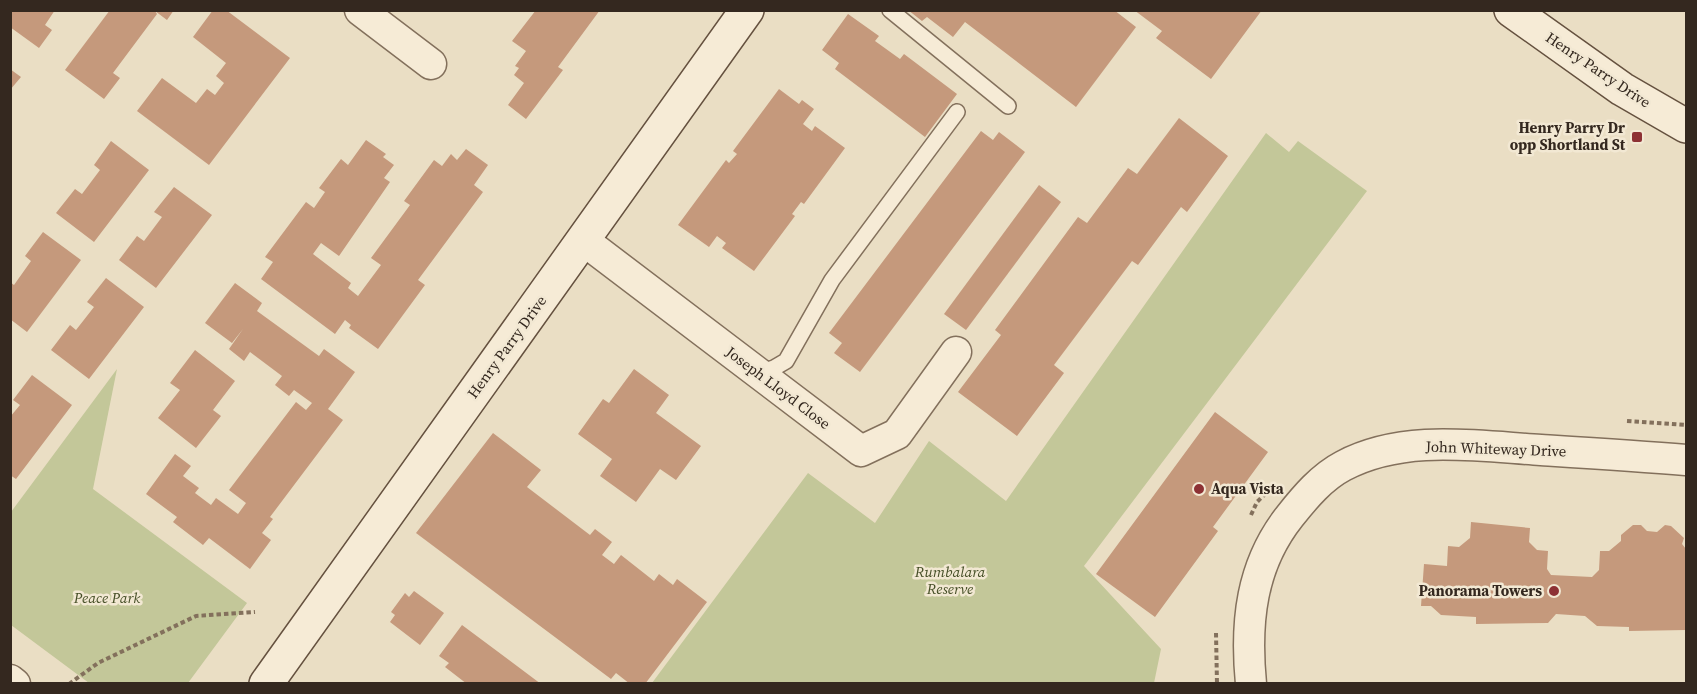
<svg xmlns="http://www.w3.org/2000/svg" width="1697" height="694" viewBox="0 0 1697 694" font-family="'Source Serif 4',serif">
<style>
.green{fill:#c3c799}
.building{fill:#c5997c}
.lines{fill:none;stroke-linecap:round;stroke-linejoin:round}
.service-casing{stroke:#83705c;stroke-width:18}
.minor-casing{stroke:#83705c;stroke-width:33}
.secondary-casing{stroke:#65513f;stroke-width:36}
.path{stroke:#83705c;stroke-width:4;stroke-dasharray:4.5 3;stroke-linecap:butt}
.service{stroke:#f6ebd6;stroke-width:15}
.minor{stroke:#f6ebd6;stroke-width:30}
.secondary{stroke:#f6ebd6;stroke-width:33}
.poi-dot{fill:#8d3134;stroke:#f2e8d3;stroke-width:2}
.labels{text-anchor:middle;stroke-width:5;stroke-linejoin:round;paint-order:stroke}
.street-label{font-size:15px;fill:#34281f;stroke:#f2e8d3}
.poi-label{font-size:15px;font-weight:bold;fill:#34281f;stroke:#f2e8d3;text-anchor:end}
.park-label{font-size:15px;font-style:italic;fill:#464f27;stroke:#f2e8d3}
</style>
<rect width="100%" height="100%" fill="#eadec4"/>
<g class="green">
<polygon points="1266,133 1289,152 1298,141 1367,191 1084,566 1161,649 1154,683 652,683 808,473 875,523 929,441 1006,501"/>
<polygon points="117,369 93,489 247,603 188,683 89,683 11,625 11,512"/>
</g>
<g class="building">
<polygon points="10,10 55,10 45,25 52,30 39,48 10,27"/>
<polygon points="110,10 174,10 167,20 155,11 157,14 113,73 120,78 104,99 65,70"/>
<polygon points="213,10 226,10 290,58 209,165 137,111 162,78 196,103 207,89 215,95 224,83 216,76 226,63 193,37"/>
<polygon points="536,10 600,10 558,67 563,70 526,119 508,105 524,83 514,75 519,68 515,66 526,51 512,41"/>
<polygon points="908,10 1114,10 1136,27 1076,107 965,22 953,37 927,17 922,21"/>
<polygon points="1134,10 1262,10 1211,79 1156,38 1162,31"/>
<polygon points="848,14 879,36 875,41 900,59 904,54 957,94 925,137 835,69 839,63 822,50"/>
<polygon points="10,69 21,77 10,90"/>
<polygon points="779,89 799,104 802,100 814,109 803,124 812,131 815,126 845,148 804,204 801,202 792,214 795,216 754,271 722,248 726,243 717,236 709,247 678,225 726,160 729,163 737,154 733,151"/>
<polygon points="1179,118 1228,156 1187,212 1181,207 1138,265 1132,261 1054,365 1064,373 1017,436 958,392 1001,335 995,330 1078,217 1087,223 1128,168 1137,174"/>
<polygon points="981,131 993,140 999,132 1025,152 860,372 834,353 842,343 829,333"/>
<polygon points="366,140 386,154 383,157 394,165 384,178 390,182 339,256 321,243 313,254 351,283 348,288 358,296 381,265 371,258 410,205 404,201 434,160 442,166 451,154 457,160 466,149 488,165 474,185 483,192 418,280 425,285 378,349 349,328 351,325 345,320 335,334 261,279 273,262 265,257 306,202 314,208 325,192 319,188 341,159 348,165"/>
<polygon points="111,141 149,170 94,242 56,213 75,189 82,194 100,170 94,165"/>
<polygon points="1039,185 1061,202 966,330 944,314"/>
<polygon points="174,187 212,215 156,288 119,260 137,236 144,241 162,217 154,212"/>
<polygon points="43,232 81,260 27,332 10,319 10,282 14,285 31,261 25,256"/>
<polygon points="106,278 144,307 89,379 51,350 70,325 76,330 94,307 87,302"/>
<polygon points="235,283 262,303 257,311 319,356 324,349 355,372 328,409 343,420 270,517 273,519 262,533 271,540 250,569 209,538 203,545 173,522 177,517 146,494 175,454 191,466 183,476 199,488 195,493 211,505 216,498 238,514 246,503 229,490 296,402 306,410 312,403 294,390 289,396 275,385 282,376 250,352 244,361 229,349 243,329 232,343 205,323"/>
<polygon points="195,350 235,381 213,410 221,416 196,448 158,418 180,390 170,383"/>
<polygon points="634,369 669,395 656,413 701,446 676,480 660,469 636,502 600,476 612,459 578,434 603,399 609,403"/>
<polygon points="32,375 72,405 16,479 10,475 10,417 20,405 13,400"/>
<polygon points="1215,412 1268,452 1213,527 1218,531 1155,617 1096,574"/>
<polygon points="493,433 541,470 527,487 590,535 595,529 612,542 602,555 614,564 621,555 654,581 659,574 673,585 677,579 707,602 645,684 630,684 616,673 611,679 416,533"/>
<polygon points="1471,522 1530,528 1529,542 1537,550 1548,551 1547,569 1551,575 1592,577 1599,570 1600,551 1609,551 1621,541 1621,535 1633,525 1641,525 1647,531 1657,532 1665,525 1671,526 1684,538 1682,544 1686,549 1686,630 1629,631 1629,627 1597,626 1585,616 1556,614 1548,623 1476,624 1476,617 1441,615 1431,606 1421,606 1424,564 1447,566 1448,546 1459,547 1470,538"/>
<polygon points="414,591 444,613 420,645 390,622 395,615 391,612 405,593 409,597"/>
<polygon points="462,625 541,684 467,684 445,667 449,663 439,656"/>
</g>
<g class="lines">
<defs>
<g id="service">
<polyline points="890,10 1008,106"/>
<polyline points="758,373 774,368 786,361 832,280 957,112"/>
</g>
<g id="minor">
<polyline points="360,10 431,64"/>
<polyline points="583,240 861,451 897,434 956,352"/>
<polyline points="10,680 15,684"/>
<path d="M1251,684C1245,622 1251,565 1290,516C1305,497 1322,477 1343,466C1403,434 1476,446 1541,450C1589,453 1638,456 1686,460"/>
</g>
<g id="secondary">
<polyline points="1511,10 1622,89 1686,126"/>
<polyline points="266,684 747,10"/>
</g>
</defs>
<use href="#service" class="service-casing"/>
<use href="#minor" class="minor-casing"/>
<use href="#secondary" class="secondary-casing"/>
<g class="path">
<polyline points="1627,421 1686,425"/>
<polyline points="1251,515 1257,502 1267,492"/>
<polyline points="1216,633 1217,684"/>
<polyline points="69,684 98,663 196,616 255,612"/>
</g>
<use href="#service" class="service"/>
<use href="#minor" class="minor"/>
<use href="#secondary" class="secondary"/>
</g>
<g class="poi-dot">
<rect x="1631" y="131" width="12" height="12" rx="3"/>
<circle cx="1199" cy="489" r="6"/>
<circle cx="1554" cy="591" r="6"/>
</g>
<g class="labels">
<g class="street-label">
<text transform="translate(1598 70) rotate(34)" y="5">Henry Parry Drive</text>
<text transform="translate(507 347) rotate(-54)" y="5">Henry Parry Drive</text>
<text transform="translate(778 388) rotate(37)" y="5">Joseph Lloyd Close</text>
<text transform="translate(1496 449) rotate(2)" y="5">John Whiteway Drive</text>
</g>
<g class="poi-label">
<text x="1625" y="133">Henry Parry Dr<tspan x="1625" dy="17">opp Shortland St</tspan></text>
<text x="1211" y="494" text-anchor="start">Aqua Vista</text>
<text x="1542" y="596">Panorama Towers</text>
</g>
<g class="park-label">
<text x="950" y="577">Rumbalara<tspan x="950" dy="17">Reserve</tspan></text>
<text x="107" y="603">Peace Park</text>
</g>
</g>
<rect width="1697" height="694" fill="none" stroke="#34281f" stroke-width="24"/>
</svg>
